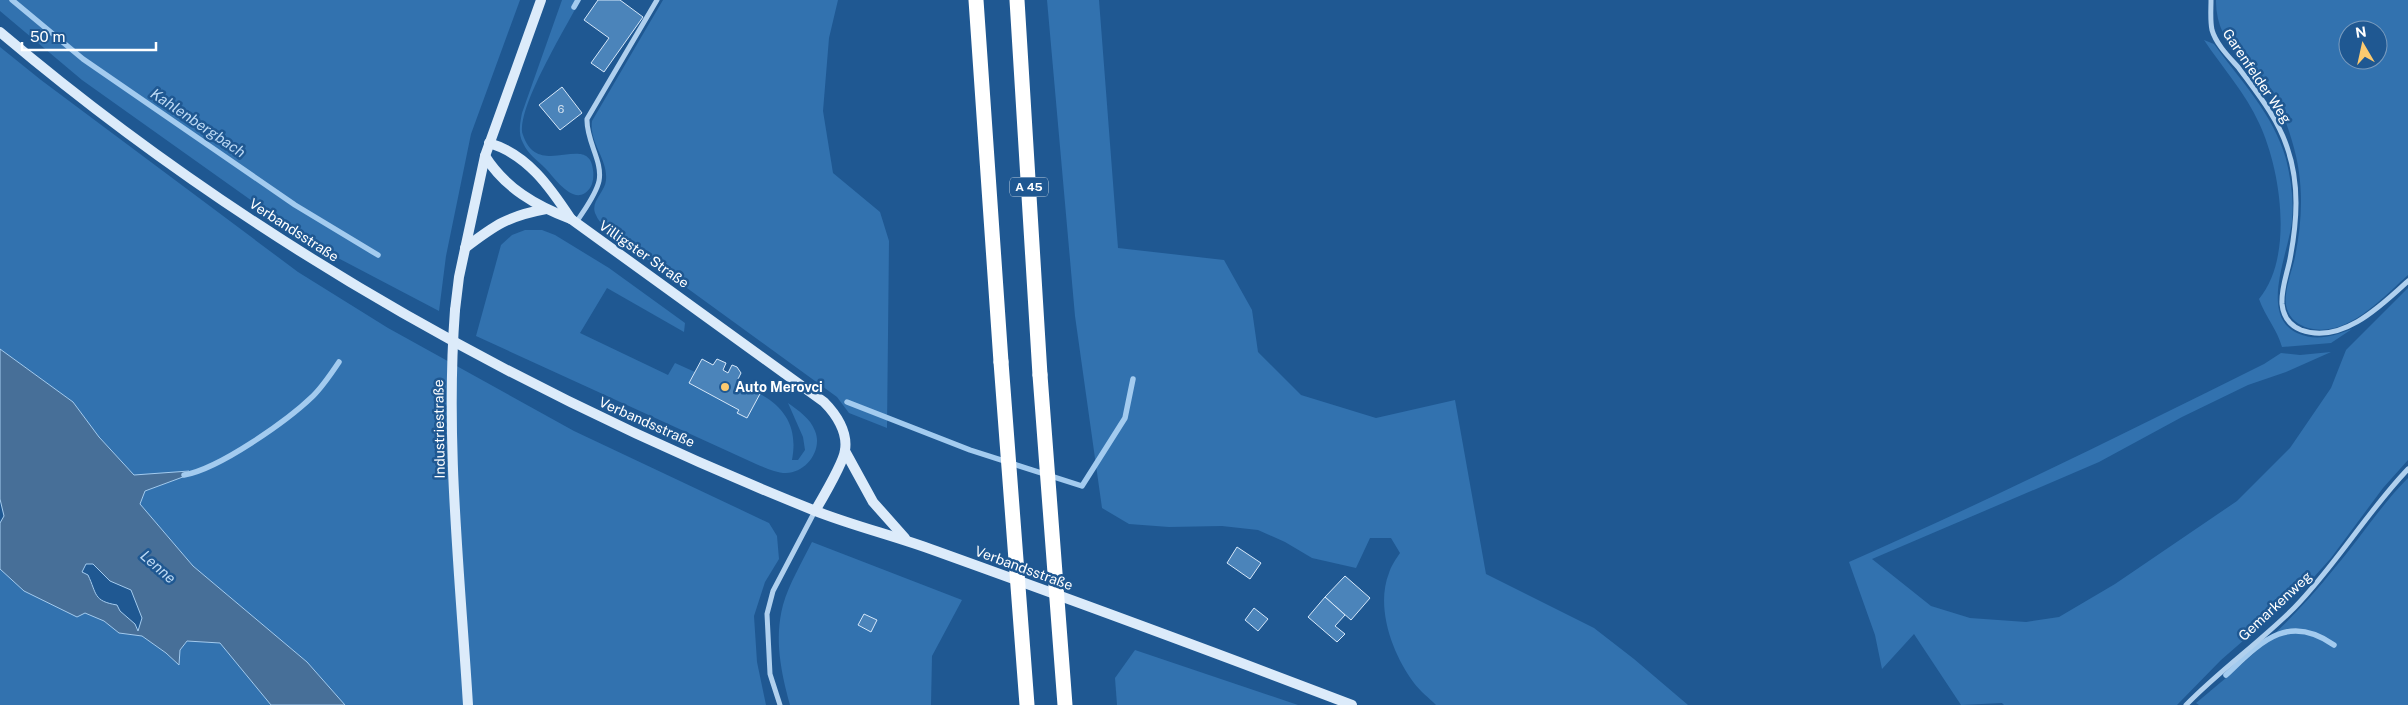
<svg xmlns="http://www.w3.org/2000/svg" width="2408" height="705" viewBox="0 0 2408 705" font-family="'Public Sans',sans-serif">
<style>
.green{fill:#3272af;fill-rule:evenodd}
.water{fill:#476f98;stroke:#a3cbef;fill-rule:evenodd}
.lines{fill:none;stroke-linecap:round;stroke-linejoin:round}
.stream{stroke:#a3cbef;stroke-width:5.5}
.building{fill:#4b84ba;stroke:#d6e8fa}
.street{stroke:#b0d0ee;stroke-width:5}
.secondary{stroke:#dcebfa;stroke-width:10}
.highway{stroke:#fff;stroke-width:15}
.secondary-bridge{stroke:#dcebfa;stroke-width:10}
.highway-bridge{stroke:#fff;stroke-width:15}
.poi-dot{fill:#fcca6f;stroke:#1f5892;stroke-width:2}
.labels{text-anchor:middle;stroke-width:5;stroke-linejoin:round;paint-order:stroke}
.number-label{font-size:11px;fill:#d2e0ee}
.shield{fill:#1f5892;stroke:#bccdde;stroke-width:1}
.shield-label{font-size:12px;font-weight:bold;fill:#fff}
.street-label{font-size:14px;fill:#fff;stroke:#1f5892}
.poi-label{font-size:14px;font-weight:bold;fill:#fff;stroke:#1f5892;text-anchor:start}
.water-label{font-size:15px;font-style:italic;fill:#bcd9f4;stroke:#1f5892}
</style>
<rect width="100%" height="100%" fill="#1f5892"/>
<g class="green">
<polygon points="0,0 520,0 471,134 446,256 439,311 317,247 82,80 0,11"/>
<path d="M562,0H580C567,26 515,110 523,135C538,181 589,131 593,170C594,175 593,184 590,188C575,209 555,178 545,168C537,160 528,154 523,143C518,134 520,123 522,113Z"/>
<path d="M663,0H838L829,38L823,111L833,173L880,212L889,241L887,428L849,413L837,397L614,235C608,229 599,223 596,215C589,202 605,193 606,180C608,159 589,143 592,121Z"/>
<path d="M1047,0H1099L1118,248L1224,260L1252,310L1258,352L1301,395L1376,418L1455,400L1486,574L1594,628L1634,659L1688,705H1436C1429,698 1420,691 1414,683C1393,655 1375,608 1389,573C1391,566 1396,559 1400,553L1391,538H1370L1356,568L1312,558L1285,542L1258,530L1222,526L1169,527L1129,524L1102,508L1075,316Z"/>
<path d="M2216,0H2408V275C2382,298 2345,341 2305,327C2295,323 2288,316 2286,305C2284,290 2292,271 2295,257C2303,217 2304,180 2292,141C2289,131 2286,121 2281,112C2259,74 2215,48 2216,0ZM2348,30H2378V60H2348Z"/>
<path d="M2204,40L2214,44C2240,80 2274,115 2286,159C2291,179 2294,200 2292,220C2290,250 2258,315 2297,333C2317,342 2333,336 2352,329L2331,343L2282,347C2277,329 2265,316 2259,299C2294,257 2281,170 2259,123C2246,94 2222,67 2204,40Z"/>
<polygon points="0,47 41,80 298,272 388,328 574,431 769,523 777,536 779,559 765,582 754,616 757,662 766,705 345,705 307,662 193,566 140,504 145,491 191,474 134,475 99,437 73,402 0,349"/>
<path d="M525,230H542L555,235L609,268L685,323L684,332L607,288L580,333L668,375L675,363L695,372L690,383L739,410L738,413L747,418L760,394C786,408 798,429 792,460H798L805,450L803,437L788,403C798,410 811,419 815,431C823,450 806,473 786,473C776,473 766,468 756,464L476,336L501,245L512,235Z"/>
<path d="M2408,288V460L2383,488L2331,558L2305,587L2221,660L2177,705H2004L2002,703L1961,705L1914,634L1882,669L1875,635L1849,562C1990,500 2127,432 2264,364L2281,353L2300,355L2331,352L2286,372L2248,385L2182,417L2099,462L1872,559L1931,606L1970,618L2026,622L2059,617L2115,584L2237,501L2290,448L2331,388L2346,350Z"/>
<path d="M2408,478V705H2199L2196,703C2246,662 2293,620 2333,570C2359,540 2380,506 2408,478Z"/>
<path d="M812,542L962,600L932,656L931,705H790C781,672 774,639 783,605C789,584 802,562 812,542Z"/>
<polygon points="0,569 104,621 119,633 142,636 166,653 179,665 180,650 187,641 220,643 271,705 0,705"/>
<polygon points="1135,650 1298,705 1117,705 1115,678"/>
</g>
<path class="water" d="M0,349L73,402L99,437L134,475L189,471L191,474L145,491L140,504L193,566L307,662L345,705H271L220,643L187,641L180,650L179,665L166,653L142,636L119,633L104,621L85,613L77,617L24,591L0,569V523L4,516L0,499ZM86,564H93L110,581L131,590L142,618L138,631L135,624L120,611L117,605C93,601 97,594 88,575L82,572Z"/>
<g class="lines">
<g class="stream">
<polyline points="12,0 83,59 295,205 378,255"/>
<polyline points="574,7 578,0"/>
<polyline points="847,402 970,450 1082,486 1125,418 1133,379"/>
<path d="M184,475C219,469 287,421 313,396C323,386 331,374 339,362"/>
<path d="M2226,675C2260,643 2287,612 2334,645"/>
</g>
</g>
<g class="building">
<polygon points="598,0 620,0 643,17 604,72 591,63 609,38 584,20"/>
<polygon points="562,87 582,113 560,130 539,105"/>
<polygon points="702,359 713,365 717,359 726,363 723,370 728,373 732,365 737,367 741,373 738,379 761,392 747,418 737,413 739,410 689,383"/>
<polygon points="1237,547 1261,563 1250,579 1227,563"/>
<polygon points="1345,576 1370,598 1351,620 1325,597"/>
<polygon points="1325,597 1345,615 1335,626 1345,634 1337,642 1308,617"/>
<polygon points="1254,608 1268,619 1258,631 1245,620"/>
<polygon points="864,614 877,620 871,632 858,625"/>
</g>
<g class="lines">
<g class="street">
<path d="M2211,0C2211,10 2210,21 2212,30C2216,44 2229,57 2238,67C2257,93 2277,117 2287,147C2300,184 2297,222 2290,259C2287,274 2281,289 2282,304C2283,315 2289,325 2301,330C2341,345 2381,306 2408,281"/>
<path d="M576,223C584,210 596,195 599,181C603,161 586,141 587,119L657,0"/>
<polyline points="780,705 770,674 767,614 773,591 815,511"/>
<path d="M2186,705C2220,670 2260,642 2294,608C2336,565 2367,512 2408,469"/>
</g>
<g class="secondary">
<path d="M0,32C241,236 520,393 813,510C853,526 896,536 936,551C1075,601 1214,652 1352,705"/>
<path d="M489,143C527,154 550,187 571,219"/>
<path d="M485,156C505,188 536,206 571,219L824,402C836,414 848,432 845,450C844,462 822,499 815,511"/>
<path d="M465,248C495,225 508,216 546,209"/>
<polyline points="455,310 459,277 485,156 541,0"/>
<polyline points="845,451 873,502 905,538"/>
</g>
<g class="highway">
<polyline points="976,0 1001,362"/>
<polyline points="1017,0 1040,375"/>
</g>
<path class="secondary-bridge" d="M455,310C445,441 460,574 468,705"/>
<g class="highway-bridge">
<polyline points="1001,362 1027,705"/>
<polyline points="1040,375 1065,705"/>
</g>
</g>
<circle class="poi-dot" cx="725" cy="387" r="5"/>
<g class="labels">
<g class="number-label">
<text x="561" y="113">6</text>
</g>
<rect class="shield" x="1010" y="177.5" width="38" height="19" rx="4"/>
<g class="shield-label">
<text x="1029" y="191">A 45</text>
</g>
<g class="street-label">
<text transform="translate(2257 76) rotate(56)" y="5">Garenfelder Weg</text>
<text transform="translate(294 230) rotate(33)" y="5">Verbandsstraße</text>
<text transform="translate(644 254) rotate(35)" y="5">Villigster Straße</text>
<text transform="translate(647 422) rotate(24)" y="5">Verbandsstraße</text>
<text transform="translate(439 429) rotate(-91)" y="5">Industriestraße</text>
<text transform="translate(1024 568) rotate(20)" y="5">Verbandsstraße</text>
<text transform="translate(2275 606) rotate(-43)" y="5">Gemarkenweg</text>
</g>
<g class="poi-label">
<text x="735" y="392">Auto Merovci</text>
</g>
<g class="water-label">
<text transform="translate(198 123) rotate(34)" y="5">Kahlenbergbach</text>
<text transform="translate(158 567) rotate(41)" y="5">Lenne</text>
</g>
</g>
<g transform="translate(2363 45) rotate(351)"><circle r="24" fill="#1f5892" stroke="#799bbe"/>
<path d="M0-4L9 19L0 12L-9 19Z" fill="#fcca6f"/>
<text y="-8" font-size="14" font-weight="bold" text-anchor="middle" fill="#ffffff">N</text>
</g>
<path d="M22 42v8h134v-8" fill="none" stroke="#ffffff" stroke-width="2.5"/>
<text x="30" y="42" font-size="15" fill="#ffffff" stroke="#1f5892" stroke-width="4" paint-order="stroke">50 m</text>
</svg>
